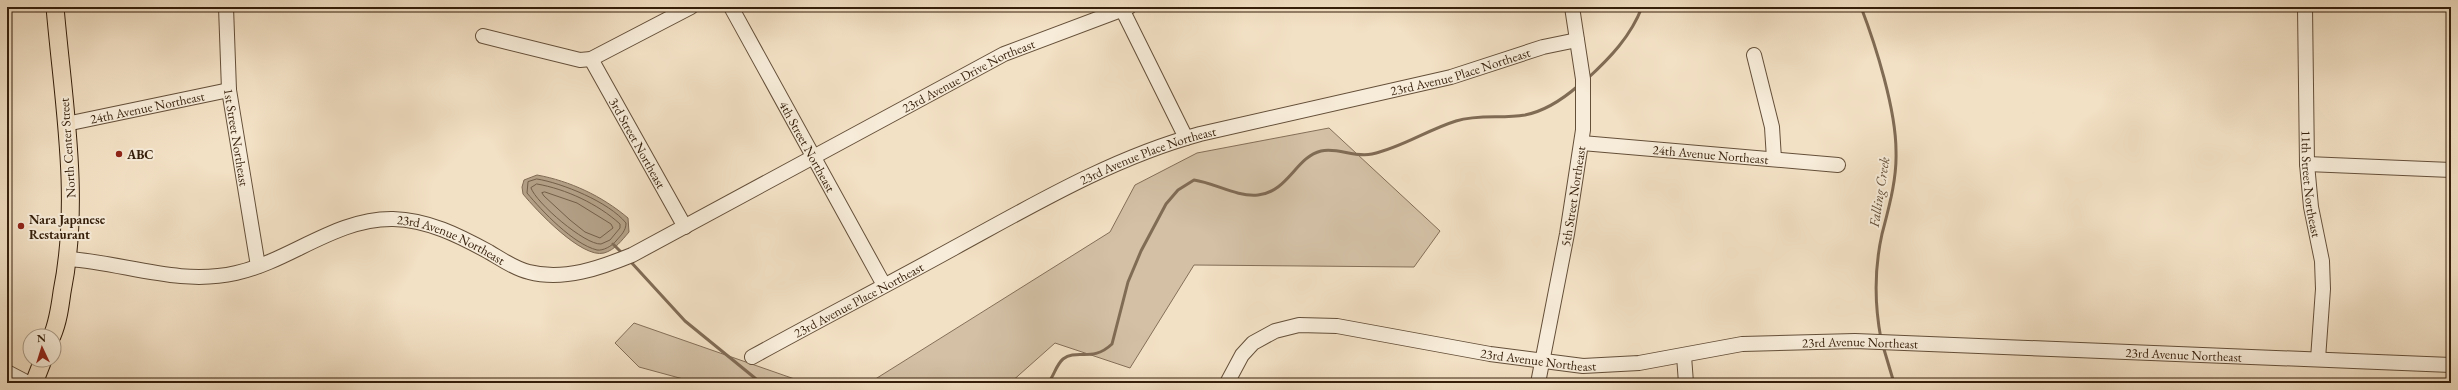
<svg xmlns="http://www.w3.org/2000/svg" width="2458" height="390" viewBox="0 0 2458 390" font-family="'EB Garamond',serif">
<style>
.green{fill:#d3c0a5;stroke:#846f58}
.water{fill:#b29f85;stroke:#806b54}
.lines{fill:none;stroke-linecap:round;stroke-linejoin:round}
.shore{stroke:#735e48;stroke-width:1}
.stream{stroke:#806b54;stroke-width:3}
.minor-casing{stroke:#644f39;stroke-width:16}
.major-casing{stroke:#341e0a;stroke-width:19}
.minor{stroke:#f7ecd9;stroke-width:14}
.major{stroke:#f3e1c5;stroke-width:17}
.poi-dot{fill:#8f2418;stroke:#f7ecd9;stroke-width:1.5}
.labels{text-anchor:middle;stroke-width:4;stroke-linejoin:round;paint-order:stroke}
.street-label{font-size:13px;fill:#341e0a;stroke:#f7ecd9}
.poi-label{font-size:13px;font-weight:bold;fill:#341e0a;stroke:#f7ecd9;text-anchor:start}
.water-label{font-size:14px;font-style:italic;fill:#604b35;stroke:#f7ecd9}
</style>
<rect width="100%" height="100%" fill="#f3e1c5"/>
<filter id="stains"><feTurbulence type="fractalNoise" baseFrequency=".005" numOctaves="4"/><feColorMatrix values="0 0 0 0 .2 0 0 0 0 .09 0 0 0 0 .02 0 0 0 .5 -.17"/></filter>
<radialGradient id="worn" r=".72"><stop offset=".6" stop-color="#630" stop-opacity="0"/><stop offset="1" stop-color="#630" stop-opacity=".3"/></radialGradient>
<g class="green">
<polygon points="1329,128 1440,231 1414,267 1194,265 1130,368 1055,343 1010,383 869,383 1110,232 1135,185 1197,153"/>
<polygon points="634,323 806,383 698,383 639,367 615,343"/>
</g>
<path class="water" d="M537,175C570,181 602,196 628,218L629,232C622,240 615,250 604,253C582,259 536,210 523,194L522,187L524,180Z"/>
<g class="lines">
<g class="shore">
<path d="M537,179C562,183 609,202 626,223C626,231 621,235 616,241C612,246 603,251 597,250C573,244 542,211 527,193L528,182Z"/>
<path d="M537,184C566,189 598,204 620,224V228L610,240L601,244C585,245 536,203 531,188Z"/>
<polygon points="545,192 577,203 611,224 613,228 600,238 585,232 570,220 544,196 542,193"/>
</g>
<g class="stream">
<path d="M1861,7C1876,46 1896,110 1896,151C1897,179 1889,207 1882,234C1874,270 1874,302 1881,339"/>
<path d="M1587,79C1610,58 1631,36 1642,7"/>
<polyline points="613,244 623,254"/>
<polyline points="630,261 685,321 761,383"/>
<polyline points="1883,346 1894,383"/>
<path d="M1048,383C1054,376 1056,365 1063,359C1077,348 1092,363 1112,344L1128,282L1141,251L1166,204L1178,190L1194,180C1215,183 1236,197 1258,195C1288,192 1296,157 1321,151C1338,147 1354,158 1372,154C1401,148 1427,130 1456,121C1479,114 1502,119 1525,115C1545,111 1563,99 1578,86"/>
</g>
<defs>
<g id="minor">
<path id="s1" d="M226,7L229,90L258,266"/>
<path id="s2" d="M731,7L884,285"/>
<path id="s3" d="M2305,7L2307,164L2311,207L2322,261L2323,289L2318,359"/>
<polyline points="1123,11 1186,138"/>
<polyline points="483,36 580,60 591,59 691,7"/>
<polyline points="1754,55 1772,127 1774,159"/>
<path id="s4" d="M591,59L685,227"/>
<path id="s5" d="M66,124L229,90"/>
<path id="s6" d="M1582,143L1838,165"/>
<polyline points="2307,164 2451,170"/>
<path id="s7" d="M69,259C125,263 179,286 236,273C290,261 336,218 393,219C428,220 458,235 489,252C501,259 515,269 529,272C564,281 600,268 632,255L1004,54L1129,7"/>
<polyline points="1684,356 1686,383"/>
<path id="s8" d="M752,357C819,320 887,285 954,248C1033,205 1112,158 1200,134L1451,77L1543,47L1577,40"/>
<polyline points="7,372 28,383"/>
<path id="s9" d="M1227,383L1242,355L1253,343L1275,331L1299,325L1337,326L1490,354L1583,366L1639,363L1742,344L1855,341L2451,365"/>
<path id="s10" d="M1538,383L1567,234L1583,130V79L1572,7"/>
</g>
<g id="major">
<path d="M52,336C58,322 60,307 62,292C81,198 63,101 55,7"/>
<polyline points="34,383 43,360"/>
</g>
</defs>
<use href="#minor" class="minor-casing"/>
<use href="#major" class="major-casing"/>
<use href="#minor" class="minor"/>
<use href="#major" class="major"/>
</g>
<g class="poi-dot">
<circle cx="119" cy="154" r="4"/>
<circle cx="21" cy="226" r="4"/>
</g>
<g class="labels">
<g class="street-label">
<text dy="5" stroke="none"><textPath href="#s8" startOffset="769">23rd Avenue Place Northeast</textPath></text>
<text dy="5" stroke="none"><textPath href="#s7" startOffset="971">23rd Avenue Drive Northeast</textPath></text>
<text dy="5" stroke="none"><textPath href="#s5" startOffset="83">24th Avenue Northeast</textPath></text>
<text dy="5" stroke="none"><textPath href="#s1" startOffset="131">1st Street Northeast</textPath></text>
<text dy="5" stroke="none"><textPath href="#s4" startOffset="96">3rd Street Northeast</textPath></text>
<text dy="5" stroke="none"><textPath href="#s2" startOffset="159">4th Street Northeast</textPath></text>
<text transform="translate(67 148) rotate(-94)" y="5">North Center Street</text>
<text dy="5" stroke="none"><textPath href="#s6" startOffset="129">24th Avenue Northeast</textPath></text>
<text dy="5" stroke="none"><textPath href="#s8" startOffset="445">23rd Avenue Place Northeast</textPath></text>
<text dy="5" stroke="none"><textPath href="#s3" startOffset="177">11th Street Northeast</textPath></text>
<text dy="5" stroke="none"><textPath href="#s10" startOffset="190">5th Street Northeast</textPath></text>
<text dy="5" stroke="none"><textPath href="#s7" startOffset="398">23rd Avenue Northeast</textPath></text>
<text dy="5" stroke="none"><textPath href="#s8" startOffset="121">23rd Avenue Place Northeast</textPath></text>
<text dy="5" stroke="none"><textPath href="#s9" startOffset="664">23rd Avenue Northeast</textPath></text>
<text dy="5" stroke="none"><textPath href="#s9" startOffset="988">23rd Avenue Northeast</textPath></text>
<text dy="5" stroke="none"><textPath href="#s9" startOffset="340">23rd Avenue Northeast</textPath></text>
</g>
<g class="poi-label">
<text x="127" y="159">ABC</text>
<text x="29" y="224">Nara Japanese<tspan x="29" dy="15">Restaurant</tspan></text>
</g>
<g class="water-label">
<text transform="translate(1879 192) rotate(-81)" y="5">Falling Creek</text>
</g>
</g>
<rect width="2458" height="390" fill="none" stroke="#f3e1c5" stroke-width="24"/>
<rect x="8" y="8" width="2442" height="374" fill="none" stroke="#341e0a" stroke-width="2"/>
<rect x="12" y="12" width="2434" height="366" fill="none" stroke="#341e0a"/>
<g transform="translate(42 348) rotate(356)"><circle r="19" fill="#f7ecd9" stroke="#a99a86"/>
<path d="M0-3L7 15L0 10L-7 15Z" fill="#8f2418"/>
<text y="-6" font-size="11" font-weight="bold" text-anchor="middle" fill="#341e0a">N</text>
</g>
<rect width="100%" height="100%" filter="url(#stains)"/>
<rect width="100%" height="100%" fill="url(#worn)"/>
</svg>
